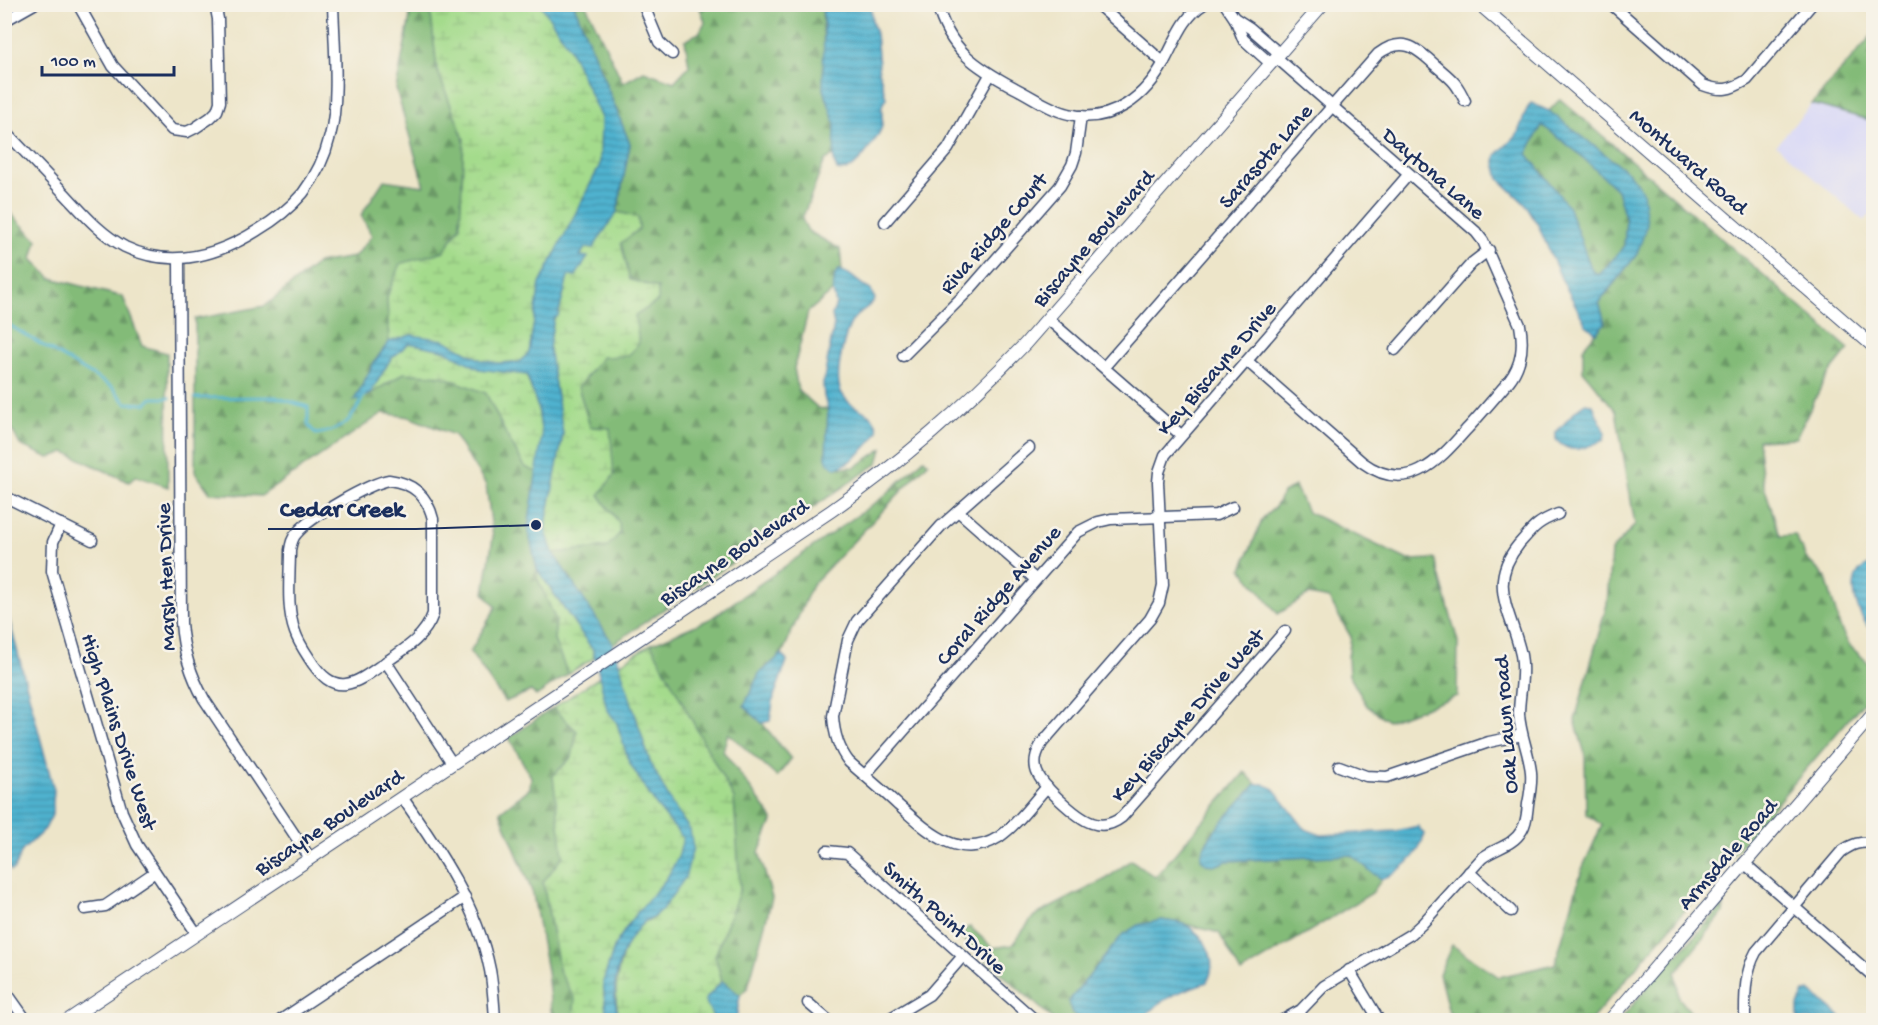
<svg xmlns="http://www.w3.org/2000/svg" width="1878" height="1025" viewBox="0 0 1878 1025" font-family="'Gochi Hand',sans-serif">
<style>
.built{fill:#d7d7f8}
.forest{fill:url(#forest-firs);stroke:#4f756b;stroke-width:1.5}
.wetland{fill:url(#wetland-marsh);stroke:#608575;stroke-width:1.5}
.water{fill:url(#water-rules);stroke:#367096;stroke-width:1.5;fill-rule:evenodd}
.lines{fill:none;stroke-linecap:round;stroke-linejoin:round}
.stream{stroke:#50b2cf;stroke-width:3}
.minor-casing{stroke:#3a4a6e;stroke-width:13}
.tertiary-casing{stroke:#3a4a6e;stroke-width:14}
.minor{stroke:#fff;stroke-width:10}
.tertiary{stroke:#fff;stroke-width:12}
.labels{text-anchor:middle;stroke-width:5;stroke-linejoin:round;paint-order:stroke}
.street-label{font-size:22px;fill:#1b2f5e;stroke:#f7f3e8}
.leader{fill:none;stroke:#1b2f5e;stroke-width:2}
.callout-dot{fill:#1b2f5e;stroke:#f7f3e8;stroke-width:2}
.callout-label{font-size:24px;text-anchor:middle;font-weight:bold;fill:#1b2f5e;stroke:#f7f3e8;stroke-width:5;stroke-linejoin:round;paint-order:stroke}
</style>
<defs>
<pattern id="forest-firs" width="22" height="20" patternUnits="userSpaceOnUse" patternTransform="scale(1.5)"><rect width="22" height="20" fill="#83bb78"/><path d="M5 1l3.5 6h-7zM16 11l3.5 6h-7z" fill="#6a9866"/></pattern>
<pattern id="wetland-marsh" width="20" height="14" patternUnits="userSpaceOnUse" patternTransform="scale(1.5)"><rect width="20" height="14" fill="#a4db8c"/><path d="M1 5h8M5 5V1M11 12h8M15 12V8" fill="none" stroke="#8dbc7b"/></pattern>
<pattern id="water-rules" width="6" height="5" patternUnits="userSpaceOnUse" patternTransform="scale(1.5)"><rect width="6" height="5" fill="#50b2cf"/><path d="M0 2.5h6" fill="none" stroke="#4291ab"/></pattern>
</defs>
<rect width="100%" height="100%" fill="#f7f3e8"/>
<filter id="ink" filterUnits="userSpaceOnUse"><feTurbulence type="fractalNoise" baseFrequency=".0167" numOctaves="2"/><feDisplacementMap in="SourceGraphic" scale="12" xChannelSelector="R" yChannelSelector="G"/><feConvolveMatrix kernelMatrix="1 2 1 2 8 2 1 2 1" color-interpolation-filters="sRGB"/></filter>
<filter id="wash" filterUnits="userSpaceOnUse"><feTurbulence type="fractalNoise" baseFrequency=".008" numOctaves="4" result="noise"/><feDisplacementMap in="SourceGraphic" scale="24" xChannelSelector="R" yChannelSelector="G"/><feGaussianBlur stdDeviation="1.35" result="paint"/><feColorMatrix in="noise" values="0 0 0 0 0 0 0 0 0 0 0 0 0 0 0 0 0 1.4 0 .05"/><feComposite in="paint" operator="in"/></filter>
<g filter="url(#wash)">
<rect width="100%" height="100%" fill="#ede5c9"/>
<polygon class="built" points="1812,104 1873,121 1873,212 1864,221 1776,145"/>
<g class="forest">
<polygon points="407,5 430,5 437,69 464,139 460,227 444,251 400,264 387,297 389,342 375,361 354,400 370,394 404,373 442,376 486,393 507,436 525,467 537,472 528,529 537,569 537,577 556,620 554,640 568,674 536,696 531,691 505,702 470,652 496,607 484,593 493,537 486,485 454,435 409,417 383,413 261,496 210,493 195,472 195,319 265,306 318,263 354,257 372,236 361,215 384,180 424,186 396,89 410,17"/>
<polygon points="574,5 586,5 623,83 644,71 674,82 689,66 685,40 699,33 705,22 699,5 822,5 826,96 836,124 835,155 825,160 802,219 808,231 840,249 842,270 838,270 835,275 833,291 808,312 794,368 798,390 818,408 828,410 826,457 835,468 855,467 882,449 878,463 613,644 553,553 607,547 619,523 599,495 609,428 590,427 578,387 602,357 638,343 635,316 658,288 630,280 621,243 639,229 638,217 617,212 630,144"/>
<polygon points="1873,34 1873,121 1812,104"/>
<polygon points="1560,99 1849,349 1825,379 1796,438 1758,440 1763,482 1780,536 1795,535 1806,558 1826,578 1840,627 1849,645 1873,667 1873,691 1591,1020 1459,1020 1449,1013 1439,974 1452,945 1499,977 1555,964 1582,869 1602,825 1586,814 1585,754 1575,720 1607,604 1611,551 1635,525 1616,411 1583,371 1583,348 1604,323 1599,303 1637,254 1629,173 1549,111"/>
<polygon points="1542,125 1577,152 1617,190 1626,220 1624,247 1599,275 1592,271 1568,206 1527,154"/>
<polygon points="4,207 37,240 32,259 51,278 123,297 142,346 167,353 168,487 136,476 129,482 65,452 49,458 20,445 5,416"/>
<polygon points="924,459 928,463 812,585 782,654 759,674 744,706 762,723 791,759 777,777 728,733 723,751 773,819 759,852 772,898 748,987 740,995 722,981 715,956 740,889 734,799 651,644 710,619 882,498"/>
<polygon points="1295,486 1307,512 1408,560 1435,559 1458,642 1457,696 1388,721 1367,706 1349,675 1348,657 1351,637 1329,599 1308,595 1278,614 1242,569 1263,518 1275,507 1283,493"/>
<polygon points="553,708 577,731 572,757 553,776 564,856 543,883 560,973 575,999 573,1020 552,1020 547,971 533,894 500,812 530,788 531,777 509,738"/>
<path d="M1245,772L1256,784L1207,841L1217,865L1226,861L1352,855C1362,862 1370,873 1382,879L1372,893L1241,973L1219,933L1185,924L1162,920L1072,1013L1081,1020H1054L956,933L970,927L993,948L1012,945L1034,916L1106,879L1131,860L1155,877Z"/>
<polygon points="1724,905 1723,913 1676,972 1679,998 1693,1015 1693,1020 1620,1020 1656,977"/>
</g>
<g class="wetland">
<polygon points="430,5 541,5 569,47 601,118 600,165 540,284 529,353 519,362 498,363 481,360 456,346 411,335 389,342 387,297 400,264 444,251 460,227 464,139 437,69"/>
<polygon points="617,212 638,217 639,229 621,243 630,280 658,288 658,301 635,316 639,343 628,356 602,357 578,387 590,427 610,428 614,475 599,495 619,523 620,533 607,547 553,553 545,529 563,434 549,348 554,317 558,316 568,276 587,257 580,256 585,247 593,247"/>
<polygon points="409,343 444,350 480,369 526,374 538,408 542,436 537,472 525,467 507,436 486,393 442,376 404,373 370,394 390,360"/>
<polygon points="537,569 593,650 594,658 568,674 554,640 556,620 537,577"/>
<path d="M651,644L734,799L740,889L715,956L722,981L705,1000L714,1019L717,1020H621C608,995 622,924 654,918L690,830L673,806L650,762L619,664Z"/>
<polygon points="601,676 607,709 617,723 629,762 656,805 683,838 679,855 667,878 632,919 615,945 603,982 607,1020 573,1020 575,999 560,973 543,882 563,856 553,776 572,757 577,731 553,708"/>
</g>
<g class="water">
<path d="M541,5H574L630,144L617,212L593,248H585L580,256L588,257L575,277L568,276L558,316L554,318L549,348L563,434L545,529L553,553L613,644L650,762L673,806L690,830L693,848L685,878L661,911L658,912C654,919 649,917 643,923C620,945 606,991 621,1020H607L603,982L615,945L632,919L667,878L679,855L683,838L656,805L629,762L617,723L607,709L593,650L537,569L528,529L542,436L538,408L527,375L480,369L444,350L409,343L390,360L370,394L354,401L375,361L389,342L411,335L444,340L481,360L498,363L519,362L529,353L540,284L600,165L601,118L569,47Z"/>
<path d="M822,5H871L872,21L876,34L879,65L878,67L886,98C878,109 884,114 882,126C879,137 861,161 851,168C847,171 841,171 837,170L834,162L835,124L823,86L824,25Z"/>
<path d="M1531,103L1549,111L1629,173L1643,192L1647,224L1637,254L1599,302L1605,323L1596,333L1586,325L1561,278L1538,225L1525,204L1499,179L1495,162L1496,155L1517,135L1527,109ZM1542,125L1577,152L1617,190L1626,220L1624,247L1599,275L1592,271L1568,206L1527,154Z"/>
<path d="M838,270C852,272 859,285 871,290L875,299C869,308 858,312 852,321C844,334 835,375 840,389C841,394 847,401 851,404C865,414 875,412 878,431C870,445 851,465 835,468L828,463L826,457L828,410L824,396L823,384L834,325L832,315L836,304L833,291L835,275Z"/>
<path d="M1586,403L1593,405L1605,433L1604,440C1585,447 1573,457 1556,440V432C1567,423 1574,408 1586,403Z"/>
<path d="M1873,564H1874L1873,633C1857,616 1840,571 1873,564Z"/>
<polygon points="5,604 54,790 52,815 45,829 22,851 14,869 11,871 4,857"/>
<polygon points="782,654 787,661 774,696 770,721 762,723 744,706 759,674"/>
<path d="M1256,784H1263L1273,788L1305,829L1321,835L1396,831L1418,826L1424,834C1421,855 1400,872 1382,879C1370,873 1362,862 1351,855L1226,861L1217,865L1206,864L1201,859C1200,840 1243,800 1256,784Z"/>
<path d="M1162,920C1169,922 1179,921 1186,925C1206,936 1219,961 1207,982C1179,992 1162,997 1141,1020H1081L1072,1013L1068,1002L1122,935L1138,925Z"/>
<polygon points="722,981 740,995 736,1020 714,1019 705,1000"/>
<polygon points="1810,991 1844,1020 1798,1020 1798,1006 1804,992"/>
</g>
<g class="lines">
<g class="stream">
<polyline points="4,322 112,387 126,403 146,404 152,398 170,398"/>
<path d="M195,398L275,397L308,407V425L316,434C345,430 353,419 365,393"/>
</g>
</g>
</g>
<g filter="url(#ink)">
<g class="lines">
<defs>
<g id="minor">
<polyline points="78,4 113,66 172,130 187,132 195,128 210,118 217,111 220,102 218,19 215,4"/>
<polyline points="643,4 659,42 672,54"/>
<path d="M937,4C949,50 976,67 1015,88C1033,97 1050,110 1069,114C1111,125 1147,96 1165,60C1176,40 1183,17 1204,4"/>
<polyline points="1097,4 1164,63"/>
<polyline points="1225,4 1235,19 1243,39 1271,64"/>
<path d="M1611,4L1703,85C1722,92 1730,90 1747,80L1812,4"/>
<polyline points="1236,19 1250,28 1280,54"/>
<polyline points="4,21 34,4"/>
<path d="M4,130C24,151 44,172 64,193C83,213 100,234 125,247C171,269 217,256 258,230C275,220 290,208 303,193C316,176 325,157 330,136C340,100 334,43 333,4"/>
<polyline points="885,222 948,149 990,75"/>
<path d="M179,259L181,623C183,651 190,674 204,699L310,858"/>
<polyline points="1048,319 1181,435"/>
<polyline points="1395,350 1472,263 1489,250"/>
<polyline points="903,356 970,289 1060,186 1072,165 1076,153 1081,116"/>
<path d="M1247,361L1362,462C1407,495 1437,463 1466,430C1481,414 1495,397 1509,381C1522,364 1524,346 1520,325L1483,241L1476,232L1277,58"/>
<path d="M1104,367L1378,54C1402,36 1416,47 1435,65C1451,79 1456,81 1465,101"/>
<path d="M1029,448L941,526L857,621L848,640L833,716C834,734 838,748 849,762C865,776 882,790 898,805C927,830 958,863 999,837C1017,825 1032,803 1047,787"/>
<path d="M389,480C413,483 427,495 433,519V614C425,637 405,649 386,662C374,670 360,682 346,684C331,686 321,675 313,664C306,653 299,644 295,632C286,608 290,576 290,550C291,544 292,538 297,533C310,517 368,484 389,480Z"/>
<polyline points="4,496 92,540"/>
<polyline points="958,511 1035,579"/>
<polyline points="61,524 53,542 52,571 122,812 137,845 197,934"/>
<path d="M1285,631L1122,817C1113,824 1103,827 1092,823C1077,818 1039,784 1036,769C1034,759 1037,752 1042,743L1150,619L1159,603L1163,585L1158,482L1159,472L1165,455L1409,174"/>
<polyline points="386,662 452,763"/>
<polyline points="1339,766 1366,776 1387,777 1489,742 1522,735"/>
<polyline points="865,775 1078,532 1098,522 1111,519 1216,515 1233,507"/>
<path d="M402,797C439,850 477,905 490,970C493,986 494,1003 495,1020"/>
<polyline points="827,851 847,853 1035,1020"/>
<polyline points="1744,863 1874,977"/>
<polyline points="1469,872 1511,911"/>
<polyline points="85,909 105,906 155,872"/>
<polyline points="1349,970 1379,1020"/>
<polyline points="4,989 26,1020"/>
<polyline points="808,1003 828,1020"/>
<polyline points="281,1020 465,897"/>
<polyline points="887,1020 929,995 963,956"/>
<path d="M1283,1020L1301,1010L1324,986L1411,934L1422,924L1482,858C1495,848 1513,846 1522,830C1527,822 1527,813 1528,804C1530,794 1532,783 1531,772C1529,753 1520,734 1519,714C1519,695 1525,674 1521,655C1512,612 1486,584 1519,544C1534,527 1537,522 1558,514"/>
<path d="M1745,1020C1745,996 1744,974 1756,952L1841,852C1852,844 1860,841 1874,843"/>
</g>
<g id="tertiary">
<polyline points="1479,4 1874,347"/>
<path d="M68,1020L831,511C904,460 963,408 1025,344L1323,4"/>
<polyline points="1610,1020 1874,713"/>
</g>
</defs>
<use href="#minor" class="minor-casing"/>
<use href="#tertiary" class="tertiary-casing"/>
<use href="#minor" class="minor"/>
<use href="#tertiary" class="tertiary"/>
</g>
</g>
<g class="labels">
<g class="street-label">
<text transform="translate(1264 155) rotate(-49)" y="8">Sarasota Lane</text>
<text transform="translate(1690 160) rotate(41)" y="8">Montward Road</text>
<text transform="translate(1435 172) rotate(41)" y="8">Daytona Lane</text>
<text transform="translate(992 232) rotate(-49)" y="8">Riva Ridge Court</text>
<text transform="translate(1092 237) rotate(-49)" y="8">Biscayne Boulevard</text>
<text transform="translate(1215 367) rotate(-49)" y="8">Key Biscayne Drive</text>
<text transform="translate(733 551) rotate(-34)" y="8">Biscayne Boulevard</text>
<text transform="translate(164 577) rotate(-92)" y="8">Marsh Hen Drive</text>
<text transform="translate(997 594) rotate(-49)" y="8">Coral Ridge Avenue</text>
<text transform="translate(1186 714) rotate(-49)" y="8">Key Biscayne Drive West</text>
<text transform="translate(1504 725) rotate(-94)" y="8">Oak Lawn road</text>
<text transform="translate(121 731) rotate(72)" y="8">High Plains Drive West</text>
<text transform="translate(328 821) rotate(-34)" y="8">Biscayne Boulevard</text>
<text transform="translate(1726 853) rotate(-49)" y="8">Armsdale Road</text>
<text transform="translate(946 916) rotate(42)" y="8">Smith Point Drive</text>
</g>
</g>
<path class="leader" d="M536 525L416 529H268"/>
<circle class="callout-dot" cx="536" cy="525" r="6"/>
<g class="callout-label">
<text x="342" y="516">Cedar Creek</text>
</g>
<rect width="1878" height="1025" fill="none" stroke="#f7f3e8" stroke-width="24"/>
<path d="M42 66v9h132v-9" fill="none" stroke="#1b2f5e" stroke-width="3"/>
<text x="51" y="66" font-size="18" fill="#1b2f5e" stroke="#f7f3e8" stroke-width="4.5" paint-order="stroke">100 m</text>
</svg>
